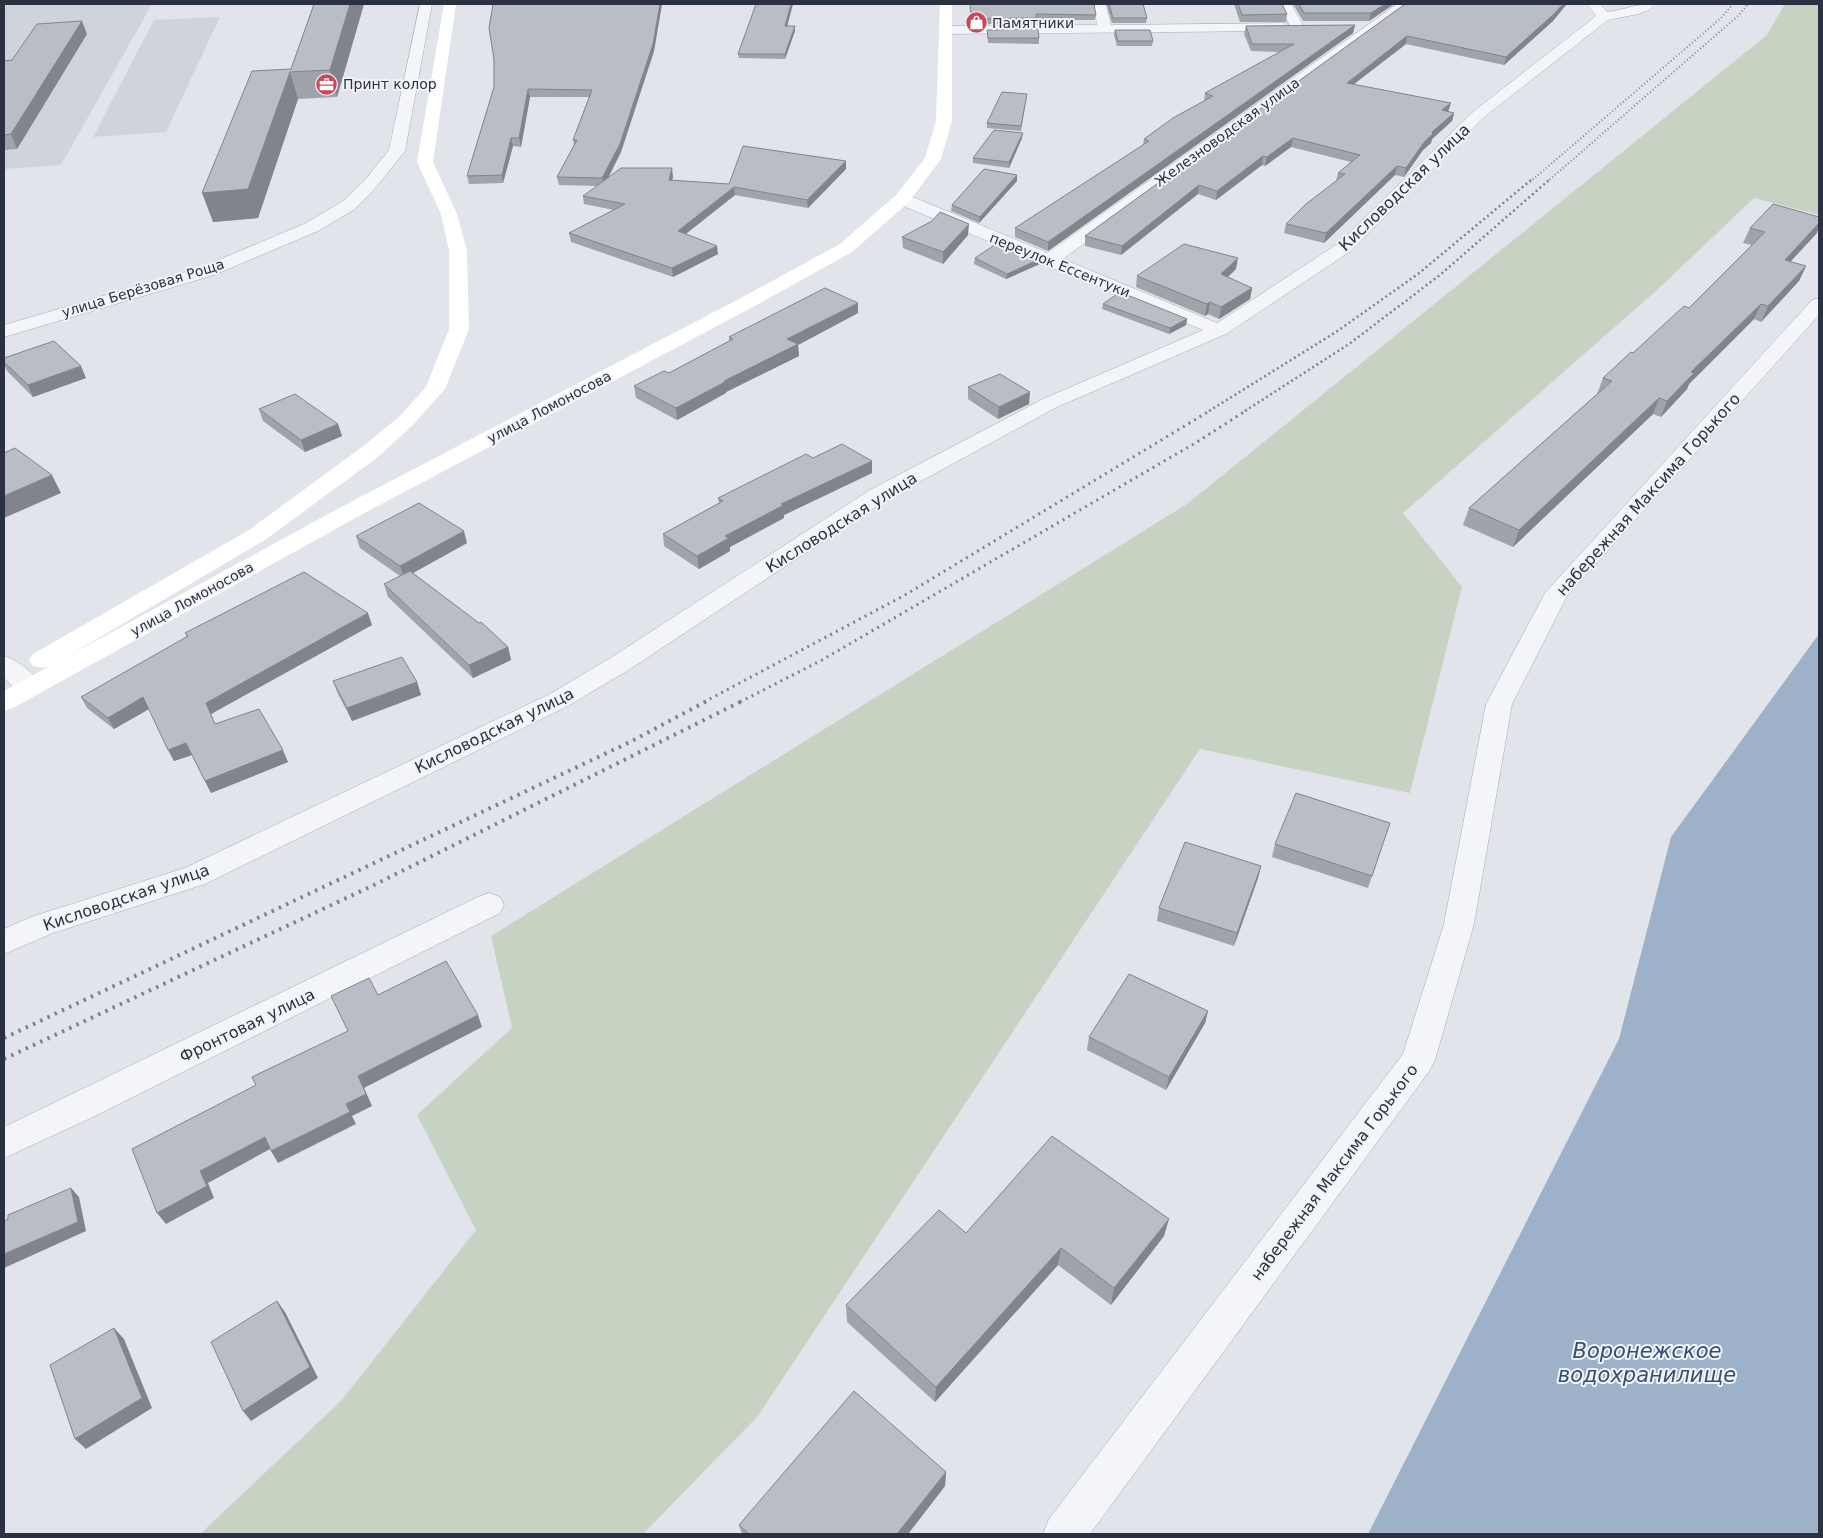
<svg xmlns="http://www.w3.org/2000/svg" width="1823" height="1538" viewBox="0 0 1823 1538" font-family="'DejaVu Sans',sans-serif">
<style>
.built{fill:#cfd3db}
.green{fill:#c6d3c3}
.water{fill:#9db1c8}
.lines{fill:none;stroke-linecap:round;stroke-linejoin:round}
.street-casing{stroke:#a6abb4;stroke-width:1}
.street{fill:#f4f5f8;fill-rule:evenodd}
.secondary{fill:#fff;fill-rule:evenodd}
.rail-far3{stroke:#7b8393;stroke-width:2;stroke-dasharray:1 2.5;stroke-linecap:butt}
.rail-far2{stroke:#7b8393;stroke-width:2.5;stroke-dasharray:2 3;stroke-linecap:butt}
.rail-far1{stroke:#7b8393;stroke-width:3;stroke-dasharray:2 4.5;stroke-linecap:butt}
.rail{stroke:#7b8393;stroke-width:4;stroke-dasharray:2.5 5.5;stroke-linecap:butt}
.wall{fill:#9fa3aa}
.shaded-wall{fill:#82848b}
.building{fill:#b9bdc6;stroke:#82848b}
.labels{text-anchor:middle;stroke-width:4;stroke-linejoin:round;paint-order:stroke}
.far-poi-label{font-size:14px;fill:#2a3241;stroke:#f1f3f7;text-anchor:start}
.far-street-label{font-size:14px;fill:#2a3241;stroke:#f1f3f7}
.street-label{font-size:16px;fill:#2a3241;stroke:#f1f3f7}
.near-water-label{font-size:21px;font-style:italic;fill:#354f74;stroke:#f1f3f7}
</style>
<rect width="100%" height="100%" fill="#e1e4ea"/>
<g class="built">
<polygon points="4,4 152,4 61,165 4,169"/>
<polygon points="220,17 166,132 93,137 154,20"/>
</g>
<polygon class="green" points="1785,4 1819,4 1819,215 1754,198 1657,290 1403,513 1462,587 1410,793 1200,749 758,1416 643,1534 200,1534 341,1401 476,1230 417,1115 512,1028 491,936 1187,504 1767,35"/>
<polygon class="water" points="1819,634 1819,1534 1368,1534 1619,1039 1671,837"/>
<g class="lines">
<defs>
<g id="street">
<polygon points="420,4 432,4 405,151 377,186 355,209 318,231 214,275 4,337 4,325 202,267 306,223 343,201 365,180 389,150"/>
<polygon points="1094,4 1106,4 1111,25 1283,23 1290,27 1283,31 947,34 940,30 947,26 1097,25"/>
<polygon points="1279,4 1291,4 1304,27 1302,30 1292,30"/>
<path d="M1397,4H1411L1063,259L1217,323L1339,243L1474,111L1596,16L1587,4H1600L1607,12C1624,10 1639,3 1655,4L1649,10L1638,14L1608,20L1484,117L1351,251L1226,334L1057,407L886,500L630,669L568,706L205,884L53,933L4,954V929L31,917L185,868L550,694L612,657L870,490L1043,399L1203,330L896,203L894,199L896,195H908L1048,253Z"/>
<polygon points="1819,298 1819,315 1567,596 1512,704 1474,924 1435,1060 1430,1070 1090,1534 1043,1534 1049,1519 1403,1054 1444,924 1486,704 1545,593 1812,300"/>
<path d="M4,656C18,660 35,674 43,687L39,693C23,698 15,688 4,678Z"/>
<polygon points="489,893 500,897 504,905 500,913 93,1117 4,1158 4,1127 478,897"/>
</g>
</defs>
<use href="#street" class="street-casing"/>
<use href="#street" class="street"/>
<polygon class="secondary" points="444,4 456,4 433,162 457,214 467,251 469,329 445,389 413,425 378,457 265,540 68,656 343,506 737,300 840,244 896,195 925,158 936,121 940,4 952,4 952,121 941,159 908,203 852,252 751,308 359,516 13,708 4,711 4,691 48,667 42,668 33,666 29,660 33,654 249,530 362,447 399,417 426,387 449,329 449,251 441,214 417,162"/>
<g class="rail-far3">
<polyline points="1530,182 1721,18 1733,4"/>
<polyline points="1547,182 1739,15 1748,4"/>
</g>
<g class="rail-far2">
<polyline points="1209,411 1336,332 1418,274 1531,180"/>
<polyline points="1245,411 1349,344 1440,275 1549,180"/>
</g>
<g class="rail-far1">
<polyline points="704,702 905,595 1211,410"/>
<polyline points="740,702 822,660 1197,442 1247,410"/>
</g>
<g class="rail">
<polyline points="4,1038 630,742 707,701"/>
<polyline points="4,1059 374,885 742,701"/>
</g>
</g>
<g class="wall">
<polygon points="314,4 364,4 337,97 298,99 258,218 213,222 291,69"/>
<polygon points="493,4 662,4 654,51 621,152 608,178 673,177 672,180 729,184 846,169 808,208 735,195 686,234 718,254 673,277 571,242 569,233 614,210 584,204 583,196 597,186 559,185 557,177 574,145 573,140 589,97 530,97 521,147 513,146 503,183 469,184 467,176 494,87"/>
<polygon points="971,4 1096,15 1095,20 1036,20 1036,24 972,24 970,13"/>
<polygon points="1106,4 1143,4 1147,18 1146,23 1112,23"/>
<polygon points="1234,4 1282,4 1287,14 1286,22 1240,22"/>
<polygon points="1293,4 1394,4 1369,21 1303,21"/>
<polygon points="1405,4 1553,21 1504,65 1406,44 1354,84 1454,113 1452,121 1432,139 1431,143 1423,150 1404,177 1395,175 1324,243 1284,233 1286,224 1336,181 1338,173 1351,162 1291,147 1265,166 1262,165 1216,200 1198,194 1121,255 1085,246 1085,236"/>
<polygon points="1355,25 1353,33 1048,251 1015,237 1015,228 1143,145 1144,139 1204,101 1205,93 1280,52 1251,51 1244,34 1246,26"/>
<polygon points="787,26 795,31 785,59 739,58 738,54"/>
<polygon points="987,30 1039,38 1039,44 988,43"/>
<polygon points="1115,30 1153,41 1152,46 1117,46 1114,35"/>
<polygon points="87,34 17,149 4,150 4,61 12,60"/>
<polygon points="1027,94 1021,131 987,128 987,123"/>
<polygon points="1022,138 1009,168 973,163 973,158"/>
<polygon points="1017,175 1017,181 979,223 951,211 952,205"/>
<polygon points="1750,228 1817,233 1790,262 1806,266 1799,281 1761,322 1754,319 1689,384 1687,389 1661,417 1653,414 1513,547 1463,525 1469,508 1597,394 1603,378 1633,353 1689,308 1752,245 1743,243"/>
<polygon points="968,235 943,264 903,248 902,237"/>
<polygon points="975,258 1040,259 1040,264 1006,279 974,264"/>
<polygon points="1236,269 1228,277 1252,288 1250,299 1219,319 1208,314 1205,316 1136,287 1137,276"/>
<polygon points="1103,304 1187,319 1186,325 1169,334 1102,309"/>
<polygon points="858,313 798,345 799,356 726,392 726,393 677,420 636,398 634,386 669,373 729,341 729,337"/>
<polygon points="4,358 86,378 33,397 7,371 4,364"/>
<polygon points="968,387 1029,404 998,419 968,399"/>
<polygon points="259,409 338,424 342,436 305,452 263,421"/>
<polygon points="813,458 872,473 784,515 784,518 730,547 730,551 699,569 664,546 663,534 719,503 718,498"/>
<polygon points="356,536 467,543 413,573 508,647 511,660 473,678 388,597 384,584 400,576 360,548"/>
<polygon points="372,625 211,714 215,724 288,762 211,793 192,755 174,761 149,709 114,729 87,708 81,697 187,637 185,633"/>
<polygon points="333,681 417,682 421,695 352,721 338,694"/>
<polygon points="1390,823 1368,888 1272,857 1275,844"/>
<polygon points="1261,866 1258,878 1234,946 1157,921 1159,908"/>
<polygon points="1208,1011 1205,1023 1166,1090 1087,1050 1089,1037"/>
<polygon points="966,1233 1164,1236 1111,1305 1058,1265 935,1402 847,1322 846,1305"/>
<polygon points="946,1472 945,1486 908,1534 742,1534 739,1525"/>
</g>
<g class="shaded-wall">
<polygon points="350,4 364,4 337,97 330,70"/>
<polygon points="660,4 662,4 654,51 621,152 604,186 602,178"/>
<polygon points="791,4 793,4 786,31 785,26"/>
<polygon points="1385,4 1394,4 1369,21 1371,13"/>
<polygon points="1563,4 1567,4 1553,21 1504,65 1506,57"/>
<polygon points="82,21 87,34 17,149 11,134"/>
<polygon points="1355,25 1353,33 1048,251 1048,242"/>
<polygon points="795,26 795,31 785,59 785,54"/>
<polygon points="1407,36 1406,44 1345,91 1347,83"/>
<polygon points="290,72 298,99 258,218 213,222 202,193"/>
<polygon points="528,89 530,97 521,147 519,138"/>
<polygon points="1451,103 1448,112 1442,110"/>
<polygon points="1454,113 1452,121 1432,139 1431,143 1423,150 1404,177 1406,168 1432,132"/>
<polygon points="1023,133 1022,138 1009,168 1009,162"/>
<polygon points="511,138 513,146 503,183 502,175"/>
<polygon points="1293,138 1291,147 1265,166 1267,157"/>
<polygon points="1263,156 1262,165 1216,200 1217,191"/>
<polygon points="846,161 846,169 808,208 807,200"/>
<polygon points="1397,166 1395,175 1324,243 1326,233"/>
<polygon points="672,168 673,177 670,188 669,180"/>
<polygon points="1017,175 1017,181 979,223 980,217"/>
<polygon points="1199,185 1198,194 1121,255 1122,246"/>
<polygon points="734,187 735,195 679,239 678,231"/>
<polygon points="1819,223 1819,227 1817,233 1778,275 1785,260"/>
<polygon points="969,224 968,235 943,264 943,252"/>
<polygon points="717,246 718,254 673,277 672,268"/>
<polygon points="1238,258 1236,269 1219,285 1221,274"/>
<polygon points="1040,259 1040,264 1006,279 1007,274"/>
<polygon points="1806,266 1799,281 1761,322 1768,306"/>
<polygon points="1252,288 1250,299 1219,319 1221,307"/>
<polygon points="1210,302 1208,314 1205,316 1207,304"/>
<polygon points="858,303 858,313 798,345 799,356 726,392 726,393 677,420 676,408 724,381 787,339"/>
<polygon points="1761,304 1754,319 1689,384 1687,389 1661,417 1667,401 1691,372"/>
<polygon points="1187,319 1186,325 1169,334 1170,328"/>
<polygon points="81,366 86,378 33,397 28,385"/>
<polygon points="1030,392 1029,404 998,419 999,407"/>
<polygon points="1659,398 1653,414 1513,547 1519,530"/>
<polygon points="338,424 342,436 305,452 301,440"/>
<polygon points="872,461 872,473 784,515 784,518 730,547 730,551 699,569 697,556 725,536 781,504"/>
<polygon points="52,475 61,493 4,518 4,496"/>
<polygon points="464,531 467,543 404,578 400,566"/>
<polygon points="368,613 372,625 211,714 206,703"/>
<polygon points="508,647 511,660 473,678 469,665"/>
<polygon points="417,682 421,695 352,721 347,708"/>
<polygon points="143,697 149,709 114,729 108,718"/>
<polygon points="186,743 192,755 174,761 168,750"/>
<polygon points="283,750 288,762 211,793 205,781"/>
<polygon points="1261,866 1258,878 1234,946 1237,933"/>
<polygon points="1208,1011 1205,1023 1166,1090 1169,1077"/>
<polygon points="478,1015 482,1027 364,1088 372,1106 352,1116 356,1124 278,1163 271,1151 346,1104 358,1076"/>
<polygon points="265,1137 272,1148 208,1183 214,1198 166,1224 157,1213 200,1171"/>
<polygon points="71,1188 79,1197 86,1231 4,1268 4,1254"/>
<polygon points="1169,1219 1164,1236 1111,1305 1114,1288"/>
<polygon points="1061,1248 1058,1265 935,1402 936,1387"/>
<polygon points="277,1301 285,1312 318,1378 251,1421 243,1411"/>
<polygon points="114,1328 124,1339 152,1408 86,1449 75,1439"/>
<polygon points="946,1472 945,1486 908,1534 897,1534"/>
</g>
<g class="building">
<polygon points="314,4 350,4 330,70 290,72 248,189 202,193 252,71 291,69"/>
<polygon points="493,4 660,4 653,44 620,144 602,178 557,177 577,140 573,140 592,90 528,89 519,138 511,138 502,175 467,176 494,87 494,59 489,28"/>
<polygon points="756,4 791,4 785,26 795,26 785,54 738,54"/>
<polygon points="971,4 1094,4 1096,15 1036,14 1036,18 973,19 970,8"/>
<polygon points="1109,4 1143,4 1147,18 1113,18"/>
<polygon points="1238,4 1282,4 1287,14 1242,15"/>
<polygon points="1299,4 1385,4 1371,13 1304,13"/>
<polygon points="1405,4 1563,4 1555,13 1506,57 1407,36 1347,83 1451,103 1442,110 1454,113 1432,132 1433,134 1425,141 1406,168 1397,166 1326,233 1286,224 1306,204 1345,174 1338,173 1360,155 1293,138 1267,157 1263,156 1217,191 1199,185 1122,246 1085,236"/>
<polygon points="82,21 11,134 4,135 4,61 12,60 37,24"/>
<polygon points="1355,25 1048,242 1015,228 1149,141 1144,139 1173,118 1213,96 1205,93 1294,44 1252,44 1246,26"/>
<polygon points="1038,29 1039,38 988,38 987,30"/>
<polygon points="1115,30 1150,30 1153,41 1118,41"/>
<polygon points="1002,92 1027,94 1021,126 987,123"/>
<polygon points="994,130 1023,133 1009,162 973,158"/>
<polygon points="743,146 846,161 807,200 734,187 678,231 717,246 672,268 569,233 625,204 583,196 621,168 672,168 669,180 729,184"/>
<polygon points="984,169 1017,175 980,217 952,205"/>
<polygon points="1773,204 1819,217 1819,223 1785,260 1806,266 1768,306 1761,304 1691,372 1694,373 1667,401 1659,398 1519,530 1469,508 1612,381 1603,378 1631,352 1633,353 1684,306 1689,308 1765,232 1750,228"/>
<polygon points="940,212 969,224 943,252 902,237 932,221"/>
<polygon points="999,242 1040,259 1007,274 975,258"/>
<polygon points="1184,244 1238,258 1221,274 1252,288 1221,307 1210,302 1207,304 1137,276"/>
<polygon points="825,288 858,303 787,339 798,344 724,381 725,382 676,408 634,386 664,371 669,373 733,339 729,337"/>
<polygon points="1120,292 1187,319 1170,328 1103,304"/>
<polygon points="54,341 81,366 28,385 4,362 4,358"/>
<polygon points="1000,374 1030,392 999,407 968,387"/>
<polygon points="295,394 338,424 301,440 259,409"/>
<polygon points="842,444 872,461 781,504 784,505 725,536 729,538 697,556 663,534 723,501 718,498 806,454 813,458"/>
<polygon points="15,448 52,475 4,496 4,453"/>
<polygon points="419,503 464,531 400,566 356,536"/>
<polygon points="410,571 479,623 481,622 508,647 469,665 384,584"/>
<polygon points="304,572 368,613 206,703 215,724 259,709 283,750 205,781 186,743 168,750 143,697 108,718 81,697 188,636 185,633"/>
<polygon points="402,657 417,682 347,708 333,681"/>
<polygon points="1296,793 1390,823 1372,876 1275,844"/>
<polygon points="1185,842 1261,866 1237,933 1159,908"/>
<polygon points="446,961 478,1015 358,1076 366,1094 346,1104 350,1112 271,1151 265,1137 200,1171 207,1186 157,1213 132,1149 256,1085 252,1077 348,1031 331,996 369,978 378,995"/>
<polygon points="1129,974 1208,1011 1169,1077 1089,1037"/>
<polygon points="1052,1136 1169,1219 1114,1288 1061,1248 936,1387 846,1305 939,1210 966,1233"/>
<polygon points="71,1188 78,1222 4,1254 4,1221 8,1219 8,1215"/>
<polygon points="277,1301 310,1367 243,1411 211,1342"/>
<polygon points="114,1328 142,1398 75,1439 50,1365"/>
<polygon points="854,1391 946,1472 897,1534 749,1534 739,1525"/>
</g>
<defs>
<symbol id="shop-disc" viewBox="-11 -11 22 22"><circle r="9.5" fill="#cb4a5a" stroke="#f1f3f7"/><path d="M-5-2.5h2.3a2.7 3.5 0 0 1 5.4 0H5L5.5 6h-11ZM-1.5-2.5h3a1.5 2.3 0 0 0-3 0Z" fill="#fff"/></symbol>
<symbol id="office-disc" viewBox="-11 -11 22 22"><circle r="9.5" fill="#cb4a5a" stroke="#f1f3f7"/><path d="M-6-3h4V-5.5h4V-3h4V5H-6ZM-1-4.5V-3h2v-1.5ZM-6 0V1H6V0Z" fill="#fff"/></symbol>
</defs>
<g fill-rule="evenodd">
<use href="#shop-disc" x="964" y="10" width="25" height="25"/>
<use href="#office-disc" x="314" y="72" width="25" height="25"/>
</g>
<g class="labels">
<g class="far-poi-label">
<text x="992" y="28">Памятники</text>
<text x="343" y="89">Принт колор</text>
</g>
<g class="far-street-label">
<text transform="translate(1227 132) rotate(-36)" y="5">Железноводская улица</text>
<text transform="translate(1060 265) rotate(22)" y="5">переулок Ессентуки</text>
<text transform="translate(143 288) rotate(-17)" y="5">улица Берёзовая Роща</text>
<text transform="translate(549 407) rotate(-28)" y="5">улица Ломоносова</text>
<text transform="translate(192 599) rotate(-29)" y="5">улица Ломоносова</text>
</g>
<g class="street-label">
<text transform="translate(1404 187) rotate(-44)" y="6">Кисловодская улица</text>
<text transform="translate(1648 494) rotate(-48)" y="6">набережная Максима Горького</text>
<text transform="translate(841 522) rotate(-32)" y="6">Кисловодская улица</text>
<text transform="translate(494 730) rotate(-26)" y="6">Кисловодская улица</text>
<text transform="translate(126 897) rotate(-19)" y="6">Кисловодская улица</text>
<text transform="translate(247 1025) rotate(-26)" y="6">Фронтовая улица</text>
<text transform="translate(1334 1172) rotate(-53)" y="6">набережная Максима Горького</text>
</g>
<g class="near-water-label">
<text x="1647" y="1358">Воронежское<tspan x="1647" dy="24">водохранилище</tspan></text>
</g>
</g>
<rect width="1823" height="1538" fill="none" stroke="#2a3241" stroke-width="10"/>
</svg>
